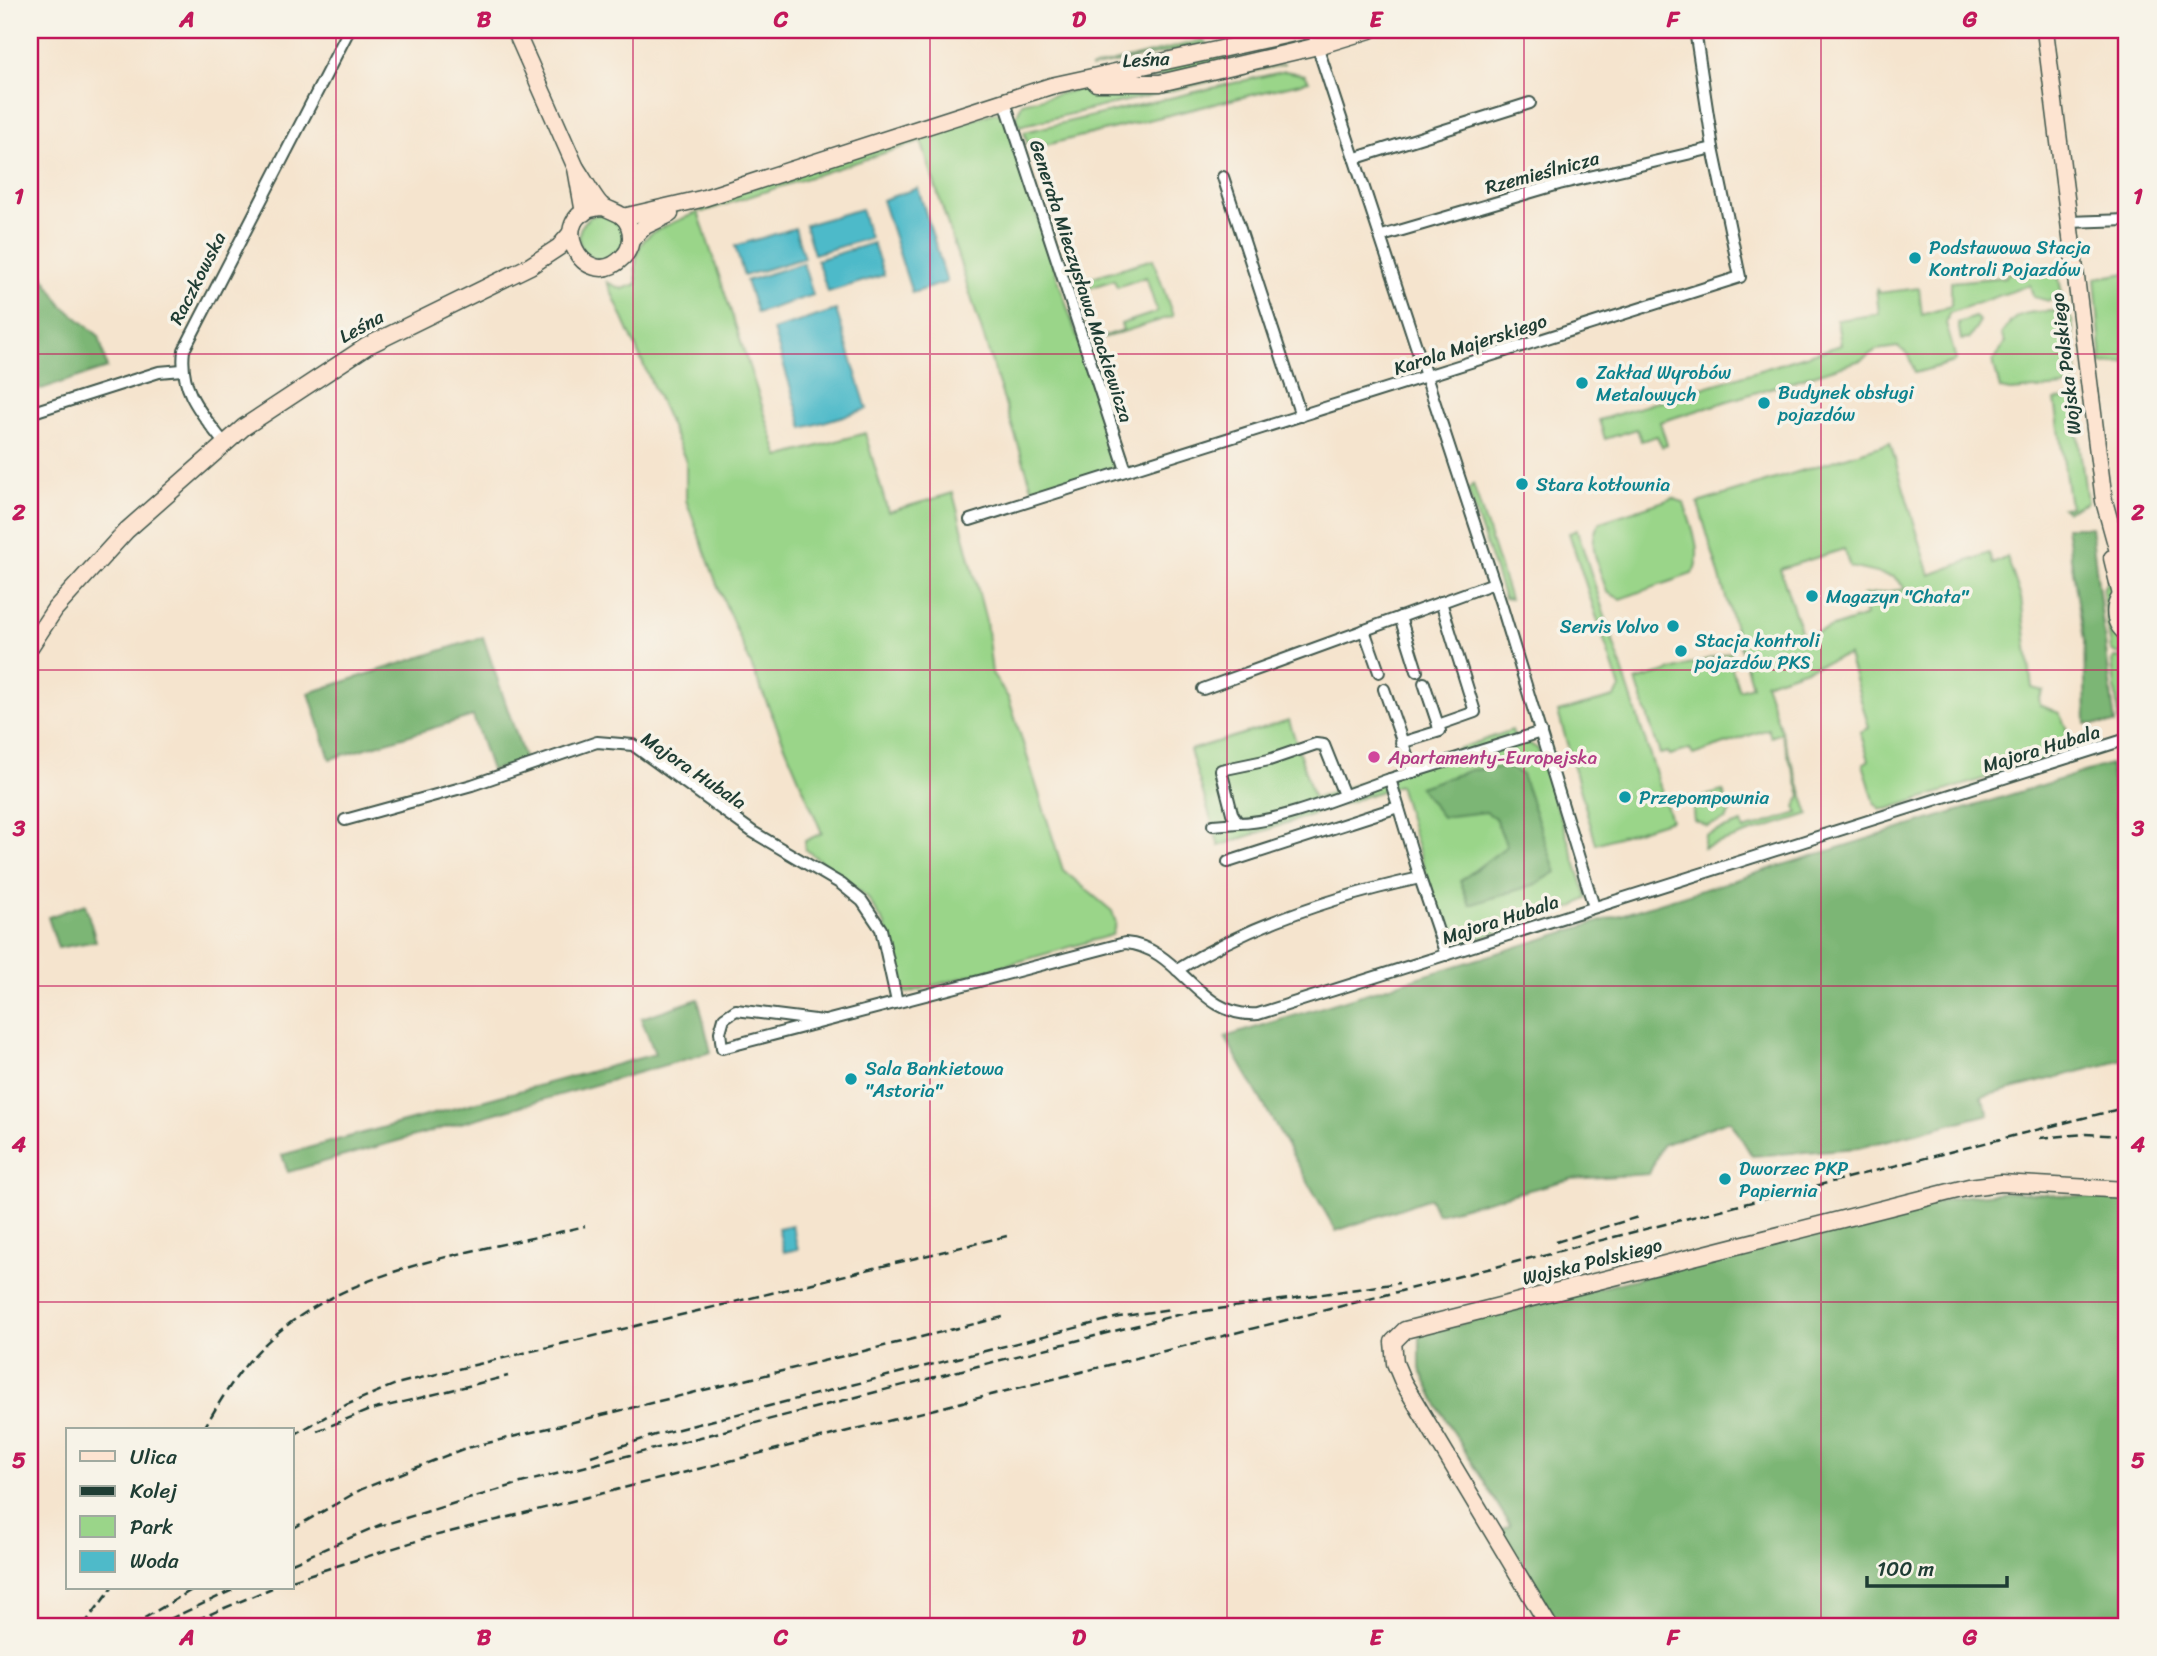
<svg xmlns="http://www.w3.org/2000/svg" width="2157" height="1656" viewBox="0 0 2157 1656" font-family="Sriracha,sans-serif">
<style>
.green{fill:#9ad589;stroke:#5c895e;stroke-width:2;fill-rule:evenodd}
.forest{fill:#7bb675;stroke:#4d7a54;stroke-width:2}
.water{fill:#4ebac9;stroke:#367c7e;stroke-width:2}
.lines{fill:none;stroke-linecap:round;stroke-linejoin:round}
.street-casing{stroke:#3f564b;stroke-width:14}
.secondary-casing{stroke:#3f564b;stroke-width:19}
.street{stroke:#fff;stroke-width:10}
.secondary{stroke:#fde4d1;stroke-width:16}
.rail{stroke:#1f3d34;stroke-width:2.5;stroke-dasharray:10 5;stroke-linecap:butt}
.grid{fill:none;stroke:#c2185b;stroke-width:2;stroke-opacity:0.55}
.culture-dot{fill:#0f9aa8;stroke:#f7f3e8;stroke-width:2.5}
.hotel-dot{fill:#d1479c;stroke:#f7f3e8;stroke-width:2.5}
.labels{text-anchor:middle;stroke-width:7;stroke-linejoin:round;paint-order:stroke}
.street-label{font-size:19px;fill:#1f3d34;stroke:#f7f3e8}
.culture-label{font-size:19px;fill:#0d838f;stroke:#f7f3e8;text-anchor:start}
.hotel-label{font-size:19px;fill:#b23c85;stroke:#f7f3e8;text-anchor:start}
.neatline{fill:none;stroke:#c2185b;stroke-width:2.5}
.grid-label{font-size:23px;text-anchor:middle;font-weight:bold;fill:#c2185b}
</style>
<rect width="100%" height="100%" fill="#f7f3e8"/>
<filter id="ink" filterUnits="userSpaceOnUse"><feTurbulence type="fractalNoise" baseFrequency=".0143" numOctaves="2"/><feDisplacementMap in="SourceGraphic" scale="14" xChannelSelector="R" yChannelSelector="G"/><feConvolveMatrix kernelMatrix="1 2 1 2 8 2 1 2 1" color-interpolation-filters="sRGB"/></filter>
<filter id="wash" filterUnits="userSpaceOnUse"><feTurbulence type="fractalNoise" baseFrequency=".00686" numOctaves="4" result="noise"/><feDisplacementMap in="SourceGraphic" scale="28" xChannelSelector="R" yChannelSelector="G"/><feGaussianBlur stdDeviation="1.57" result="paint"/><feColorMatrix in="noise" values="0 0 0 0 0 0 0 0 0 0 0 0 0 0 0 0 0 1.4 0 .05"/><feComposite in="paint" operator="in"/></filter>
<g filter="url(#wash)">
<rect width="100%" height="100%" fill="#f5e4ce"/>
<g class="green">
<polygon points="1203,40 1208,44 1090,68"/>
<polygon points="1279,42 1281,45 1156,78 1112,76"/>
<polygon points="1285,64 1019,126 1016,117 1022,103 1090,86 1160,88 1213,80"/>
<polygon points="1285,71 1305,75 1309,81 1029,149 1024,132"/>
<polygon points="996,112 1005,117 1117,459 1111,470 1034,494 921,141 702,212 698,205"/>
<path d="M698,212L779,457L865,433L888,512L953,493L986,621L992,673L1009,699L1063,870L1112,911L1116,923L1112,935L908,993L901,990L885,925L867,897L805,849V841L822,833L718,587L686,500V461L607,282L622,289L637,284C629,231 657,231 698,212Z"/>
<circle cx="602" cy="237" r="23"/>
<polygon points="1153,259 1173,316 1091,342 1090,336 1093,333 1096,339 1123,330 1121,324 1157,312 1146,277 1117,287 1114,280 1090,288 1087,280 1075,284 1087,328 1072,283"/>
<polygon points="2056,266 2062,293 2049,301 2033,297 2030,285 1949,313 1946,323 1956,360 1954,362 1915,373 1909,355 1898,347 1876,350 1861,360 1660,422 1667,445 1662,447 1657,436 1641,441 1637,429 1605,439 1599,420 1841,345 1837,320 1879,314 1876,288 1879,293 1919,288 1922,315 1951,306 1951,282 2005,277 2008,273"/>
<polygon points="2127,273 2127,362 2102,364 2095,278"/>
<path d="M2053,311L2063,313L2072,320L2078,381L2064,387L2010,391L2000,389L1993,361L2005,342L2001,335C2015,311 2026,312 2053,311Z"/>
<polygon points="1975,317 1980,321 1969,339 1961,340 1958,323"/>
<polygon points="2073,397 2087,502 2067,511 2063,508 2070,507 2055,400"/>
<path d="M1890,443L1930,575L1989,553L1993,564L2007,557L2021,598L2032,688L2043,691L2039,698L2040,705L2059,713L2066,727L2068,752L1888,809H1881L1875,804L1863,764L1869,760L1860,732L1869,728L1848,655L1765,683L1809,814L1703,848L1705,835L1742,823L1744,830L1798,813L1795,807L1801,795L1781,733L1771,737L1768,729L1693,755L1690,749L1670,755L1668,752L1660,754L1636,681L1731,652L1734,659L1730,662L1739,690L1752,686L1698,503ZM1844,549L1850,567L1894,577L1906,589L1862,595L1866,616L1803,637L1780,569Z"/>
<polygon points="1473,484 1510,599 1504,598 1468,490"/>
<path d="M1673,498L1684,503C1690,524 1705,553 1692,574L1620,599L1607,592C1600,569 1585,543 1600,522Z"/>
<polygon points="1577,530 1671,820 1596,844 1558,712 1614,697 1620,689 1569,533"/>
<polygon points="2115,578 2127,654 2114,653 2111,650 2103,589 2108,580"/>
<polygon points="2114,658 2127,659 2126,715 2120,731 2112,662"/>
<polygon points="1289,720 1314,799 1512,730 1517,745 1527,742 1538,749 1587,898 1573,907 1458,946 1446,941 1399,785 1219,846 1190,750"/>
<path d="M1723,791L1730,812L1726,820L1707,826L1694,820C1689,797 1704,796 1723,791Z"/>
</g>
<g class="forest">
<polygon points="30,245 44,278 62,305 99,336 107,368 38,390 30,384"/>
<polygon points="2066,527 2091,527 2115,724 2086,724 2084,640"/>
<polygon points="483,637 526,763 491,770 473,716 330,759 309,693"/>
<polygon points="2110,764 2127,890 2127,1059 1981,1097 1989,1114 1858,1148 1752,1156 1730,1120 1662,1145 1649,1174 1571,1179 1437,1214 1430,1198 1336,1231 1225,1037"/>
<polygon points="1510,767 1522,775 1556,872 1536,884 1470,905 1460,881 1507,846 1495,818 1486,812 1442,817 1419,787 1471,770"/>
<polygon points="85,904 96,941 58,948 48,917"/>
<polygon points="698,999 711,1052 288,1172 282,1155 655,1054 641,1018"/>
<polygon points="2006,1192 2127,1199 2127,1626 1552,1626 1497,1533 1510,1525 1439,1408 1420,1369 1420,1334 1957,1197"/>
</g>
<g class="water">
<polygon points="918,188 947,282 912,293 882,200"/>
<polygon points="861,209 870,238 814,254 805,225"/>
<polygon points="795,228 804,258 744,276 735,246"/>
<polygon points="873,243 884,275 828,292 817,260"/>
<polygon points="803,263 813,295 757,313 746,281"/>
<polygon points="836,310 867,409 803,428 773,330"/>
<polygon points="792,1225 798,1249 784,1252 778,1228"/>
</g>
</g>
<g filter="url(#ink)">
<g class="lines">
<defs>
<g id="street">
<polyline points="1312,30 1502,607 1594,907"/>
<polyline points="1005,102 1126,470"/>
<polyline points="1356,158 1530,103"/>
<polyline points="1223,177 1301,416"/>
<polyline points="2069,222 2127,220"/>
<polyline points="1382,236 1559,184 1713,148"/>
<polyline points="30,413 159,372 182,370"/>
<path d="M224,443C201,413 179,390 184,350L349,30"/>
<polyline points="970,520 1740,277 1713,148 1695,30"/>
<polyline points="1400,617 1417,671"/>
<polyline points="1364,630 1379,672"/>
<polyline points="1203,689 1494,583"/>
<polyline points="1384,689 1413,772"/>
<polyline points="1438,725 1475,712 1441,602"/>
<polyline points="1401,743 1440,731 1424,683"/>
<polyline points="1390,779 1541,732"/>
<polyline points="345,820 472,785 597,742 633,745 753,832 841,884 862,901 881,929 897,1002"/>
<polyline points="1213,825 1238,823"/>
<polyline points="1228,862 1398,807"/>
<polyline points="1420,878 1446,955"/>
<path d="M1177,970C1249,925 1336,896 1420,878L1390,779C1349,793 1280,823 1238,823L1232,813L1221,770L1269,760L1316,744L1324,745L1344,795"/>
<path d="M823,1021L736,1010L724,1018L720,1032L722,1048L1125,943C1181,947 1198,1019 1258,1014L2127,739"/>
</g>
<g id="secondary">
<polyline points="515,30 576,168 584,213"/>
<polyline points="2045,30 2104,501 2119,555 2127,570"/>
<polyline points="1096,83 1160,83 1318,46 1370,30"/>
<path d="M576,168C582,176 597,204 604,207C615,213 624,213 629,226C633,237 631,249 623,257C584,298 540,210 603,207"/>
<polyline points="623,217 701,199 1051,86 1308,30"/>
<polyline points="631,240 645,226 670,214"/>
<polyline points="2112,558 2121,595"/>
<path d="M2127,590C2112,602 2111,622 2127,634"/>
<polyline points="30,647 55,609 126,531 244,427 367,346 530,266 559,247 571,233"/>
<polyline points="1549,1626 1403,1382 1395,1363 1393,1342 1405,1330 1969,1187 2001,1183 2127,1190"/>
</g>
</defs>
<use href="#street" class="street-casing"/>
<use href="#secondary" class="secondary-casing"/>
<use href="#street" class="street"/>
<use href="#secondary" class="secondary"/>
<g class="rail">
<polyline points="2040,1138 2085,1134 2127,1136"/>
<polyline points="1556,1242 1638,1217"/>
<path d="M203,1430C220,1401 237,1372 261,1348C344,1265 475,1253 585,1226"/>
<polyline points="317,1431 367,1411 508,1376"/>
<polyline points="292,1436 346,1405 396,1384 1011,1235"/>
<polyline points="591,1456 655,1435 1119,1317 1170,1309"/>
<polyline points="376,1527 521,1483 1177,1315 1399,1283"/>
<polyline points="292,1529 362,1489 463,1449 1007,1316"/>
<polyline points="292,1563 382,1524"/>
<polyline points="292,1580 426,1538 2127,1107"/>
<polyline points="83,1626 112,1588"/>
<polyline points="131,1626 195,1588"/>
<polyline points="155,1626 237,1588"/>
<polyline points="182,1626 272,1588"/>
</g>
</g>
</g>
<path class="grid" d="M336,30V1626M633,30V1626M930,30V1626M1227,30V1626M1524,30V1626M1821,30V1626M30,354H2127M30,670H2127M30,986H2127M30,1302H2127"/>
<g class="culture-dot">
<circle cx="1915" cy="258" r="7"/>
<circle cx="1582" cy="383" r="7"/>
<circle cx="1764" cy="403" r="7"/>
<circle cx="1522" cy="484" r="7"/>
<circle cx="1812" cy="596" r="7"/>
<circle cx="1673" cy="626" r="7"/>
<circle cx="1681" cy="651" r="7"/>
<circle cx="1625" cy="797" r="7"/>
<circle cx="851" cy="1079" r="7"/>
<circle cx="1725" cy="1179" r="7"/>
</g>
<circle class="hotel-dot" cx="1374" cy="757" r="7"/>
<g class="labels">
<g class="street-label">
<text transform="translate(1146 59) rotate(-3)" y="7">Leśna</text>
<text transform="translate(1542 172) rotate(-15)" y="7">Rzemieślnicza</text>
<text transform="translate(197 278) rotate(-63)" y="7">Raczkowska</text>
<text transform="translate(1082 281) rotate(72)" y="7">Generała Mieczysława Mackiewicza</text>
<text transform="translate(361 326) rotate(-29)" y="7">Leśna</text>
<text transform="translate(1470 344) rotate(-18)" y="7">Karola Majerskiego</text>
<text transform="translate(2065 364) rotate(-97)" y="7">Wojska Polskiego</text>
<text transform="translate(2041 748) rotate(-17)" y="7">Majora Hubala</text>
<text transform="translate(694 770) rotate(34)" y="7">Majora Hubala</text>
<text transform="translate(1500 919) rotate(-18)" y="7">Majora Hubala</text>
<text transform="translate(1592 1261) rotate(-14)" y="7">Wojska Polskiego</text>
</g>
<g class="culture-label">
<text x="1929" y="254">Podstawowa Stacja<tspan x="1929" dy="22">Kontroli Pojazdów</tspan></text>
<text x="1596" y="379">Zakład Wyrobów<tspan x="1596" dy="22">Metalowych</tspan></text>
<text x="1778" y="399">Budynek obsługi<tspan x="1778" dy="22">pojazdów</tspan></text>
<text x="1536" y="491">Stara kotłownia</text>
<text x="1826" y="603">Magazyn "Chata"</text>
<text x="1659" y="633" text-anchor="end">Servis Volvo</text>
<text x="1695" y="647">Stacja kontroli<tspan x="1695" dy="22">pojazdów PKS</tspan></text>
<text x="1639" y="804">Przepompownia</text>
<text x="865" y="1075">Sala Bankietowa<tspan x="865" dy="22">"Astoria"</tspan></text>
<text x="1739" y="1175">Dworzec PKP<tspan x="1739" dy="22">Papiernia</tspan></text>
</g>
<g class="hotel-label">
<text x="1388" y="764">Apartamenty-Europejska</text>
</g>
</g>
<rect width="2157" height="1656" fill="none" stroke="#f7f3e8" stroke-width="77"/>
<rect x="66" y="1428" width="228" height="161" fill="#f7f3e8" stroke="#a1aaa0" stroke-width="2"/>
<rect x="80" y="1451" width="35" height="10" fill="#fde4d1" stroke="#a1aaa0" stroke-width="2"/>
<text x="130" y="1464" font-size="21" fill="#1f3d34">Ulica</text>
<rect x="80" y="1486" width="35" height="10" fill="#1f3d34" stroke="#a1aaa0" stroke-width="2"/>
<text x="130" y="1498" font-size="21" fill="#1f3d34">Kolej</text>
<rect x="80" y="1516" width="35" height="21" fill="#9ad589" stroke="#a1aaa0" stroke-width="2"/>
<text x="130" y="1534" font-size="21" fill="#1f3d34">Park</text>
<rect x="80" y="1551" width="35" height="21" fill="#4ebac9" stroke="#a1aaa0" stroke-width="2"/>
<text x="130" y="1568" font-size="21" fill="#1f3d34">Woda</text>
<path d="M1867 1576v10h140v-10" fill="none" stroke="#1f3d34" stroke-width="3.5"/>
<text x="1877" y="1576" font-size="21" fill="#1f3d34" stroke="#f7f3e8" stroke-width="5" paint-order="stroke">100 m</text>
<rect x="38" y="38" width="2080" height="1580" class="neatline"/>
<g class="grid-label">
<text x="187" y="27">A</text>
<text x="484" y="27">B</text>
<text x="781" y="27">C</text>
<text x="1079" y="27">D</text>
<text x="1376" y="27">E</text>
<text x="1673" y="27">F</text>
<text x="1970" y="27">G</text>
<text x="19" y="204">1</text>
<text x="2138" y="204">1</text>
<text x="19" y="520">2</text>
<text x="2138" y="520">2</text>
<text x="19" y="836">3</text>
<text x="2138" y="836">3</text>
<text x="19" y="1152">4</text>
<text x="2138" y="1152">4</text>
<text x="19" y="1468">5</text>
<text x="2138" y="1468">5</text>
<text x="187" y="1645">A</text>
<text x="484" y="1645">B</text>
<text x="781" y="1645">C</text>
<text x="1079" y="1645">D</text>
<text x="1376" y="1645">E</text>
<text x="1673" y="1645">F</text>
<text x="1970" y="1645">G</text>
</g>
</svg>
